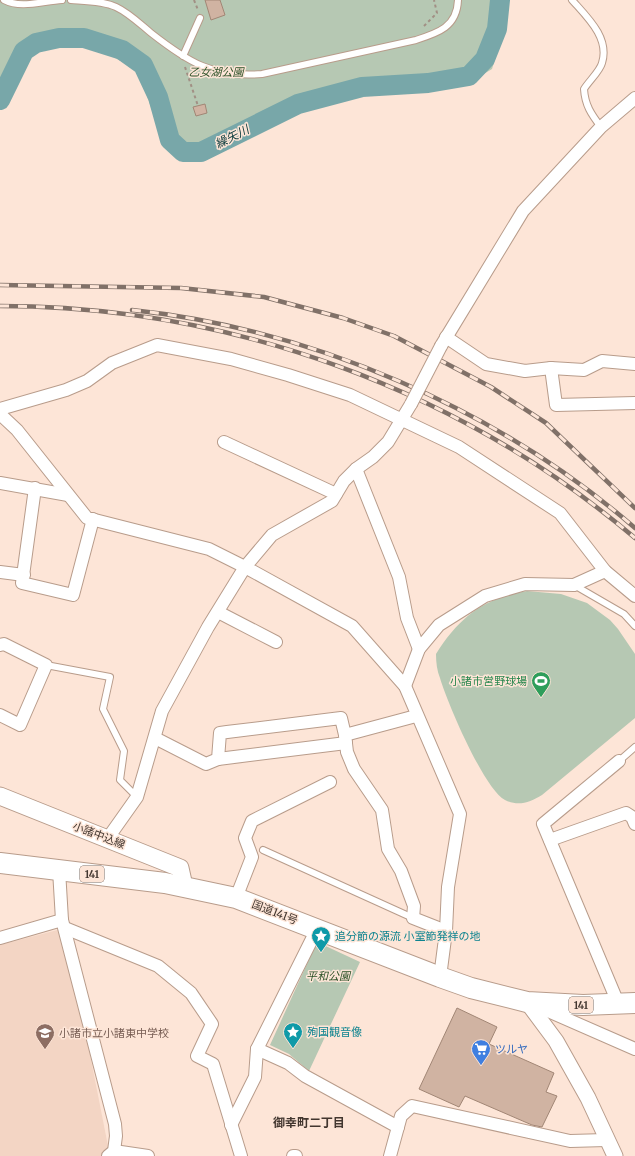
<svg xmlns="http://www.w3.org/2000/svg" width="635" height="1156" viewBox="0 0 635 1156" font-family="Merriweather,'Noto Sans JP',serif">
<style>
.built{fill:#f3d5c4}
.green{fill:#b6c8b3}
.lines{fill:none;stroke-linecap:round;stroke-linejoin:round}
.river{stroke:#78a7a9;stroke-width:20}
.building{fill:#d0b3a2;stroke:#a18675}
.service-casing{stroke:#b89c8b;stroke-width:8}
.minor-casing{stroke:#b89c8b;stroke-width:14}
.tertiary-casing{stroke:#b89c8b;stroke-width:17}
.secondary-casing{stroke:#b89c8b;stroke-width:19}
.trunk-casing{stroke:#b89c8b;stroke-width:22}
.path{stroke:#a18f84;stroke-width:2;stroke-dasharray:3 3;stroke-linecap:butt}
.service{stroke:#fff;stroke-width:6}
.minor{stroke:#fff;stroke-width:12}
.tertiary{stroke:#fff;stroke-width:15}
.secondary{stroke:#fff;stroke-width:17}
.trunk{stroke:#fff;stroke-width:20}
.rail-casing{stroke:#817168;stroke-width:4.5}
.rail{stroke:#fde5d7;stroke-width:3;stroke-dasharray:9;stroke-linecap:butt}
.minor-bridge-casing{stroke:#b89c8b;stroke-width:14;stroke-linecap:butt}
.minor-bridge{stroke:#fff;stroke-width:12}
.labels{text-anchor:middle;stroke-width:3;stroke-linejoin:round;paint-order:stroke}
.shield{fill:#fde5d7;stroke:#7a6a61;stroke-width:1}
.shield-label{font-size:10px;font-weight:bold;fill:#42362f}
.park-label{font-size:11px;font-style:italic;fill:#2a5026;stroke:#fde5d7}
.leisure-label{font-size:11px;fill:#27864d;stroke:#fde5d7;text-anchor:end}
.street-label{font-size:11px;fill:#42362f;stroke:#fde5d7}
.culture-label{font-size:11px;fill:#0d838f;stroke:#fde5d7;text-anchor:start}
.education-label{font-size:11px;fill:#785e54;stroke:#fde5d7;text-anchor:start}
.shop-label{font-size:11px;fill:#366cbe;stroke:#fde5d7;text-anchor:start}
.water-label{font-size:12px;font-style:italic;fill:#124042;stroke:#fde5d7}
.neighbourhood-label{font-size:12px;font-weight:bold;fill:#42362f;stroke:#fde5d7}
</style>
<rect width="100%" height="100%" fill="#fde5d7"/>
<polygon class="built" points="65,928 110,1156 0,1156 0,945"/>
<g class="green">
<polygon points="0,0 507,0 503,34 492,69 467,84 357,95 280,119 209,157 184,161 173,151 160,134 147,96 136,69 100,50 65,44 37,50 16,77 5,103 0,108"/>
<path d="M527,591L561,594L587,603L610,620L618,629L635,654V718L542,795C530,802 519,807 505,800C484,789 447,702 440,678C437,671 436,662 436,654C459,617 484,598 527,591Z"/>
<polygon points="317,942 360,962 309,1071 289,1054 270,1045"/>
</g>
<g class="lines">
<polyline class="river" points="0,100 24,51 36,43 59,38 84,38 122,50 143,65 158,97 170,140 183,152 201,152 298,104 362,87 428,83 469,76 485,59 497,29 500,0"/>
</g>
<g class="building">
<polygon points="205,0 220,0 225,15 211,20"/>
<polygon points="205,104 207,113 196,116 193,107"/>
<polygon points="457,1008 497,1027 489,1044 554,1073 546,1092 557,1096 542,1127 532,1125 465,1096 459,1107 419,1089"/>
</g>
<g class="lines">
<defs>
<g id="service">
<path d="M4,0C21,9 43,1 62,0"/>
<path d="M71,0C85,1 103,1 116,7C129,13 140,24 151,33C188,62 213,78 262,74L416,40C438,33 457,27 458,0"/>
<path d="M572,0C587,17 610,38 602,63C600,71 589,81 584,89C585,105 591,114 601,127"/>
<polyline points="183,56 200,18"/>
<polyline points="574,585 624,614 635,626"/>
<polyline points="46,665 110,677 103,709 124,751 120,780 137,797"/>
<polyline points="619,761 635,747"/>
<polyline points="263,850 413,918"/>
</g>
<g id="minor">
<polyline points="446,337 486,364 525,371 551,368 584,370 602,361 635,364"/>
<polyline points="441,346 523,211 601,127 635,98"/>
<polyline points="551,368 556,405 635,403"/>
<polyline points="0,409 66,390 87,381 112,363 157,345 231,359 288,375 350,395 459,447 560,513 605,571 635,596"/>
<polyline points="0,414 17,430 87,518 209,549 245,567 352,626 405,686 460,814 448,887 446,931 440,977"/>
<polyline points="224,442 336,494"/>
<polyline points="356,469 399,577 407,618 419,649"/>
<polyline points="0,483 68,495"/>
<polyline points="35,488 22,583 73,595 93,519"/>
<polyline points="0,572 24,575"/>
<polyline points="218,612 276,642"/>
<polyline points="0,645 4,644 46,665 20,725 0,715"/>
<polyline points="405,686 419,649 439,625 485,596 525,584 574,585 605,571"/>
<polyline points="345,735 347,752 354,769 382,810 388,849 401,871 414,906 413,918 446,931"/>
<polyline points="155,738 206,764 218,759 220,733 227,732 341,718 345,735 416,716"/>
<polyline points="218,759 346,743"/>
<polyline points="108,838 137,797 162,711 208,627 245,567 272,535 332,501 344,481 356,469 373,457 388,442 411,404"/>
<polyline points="550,840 626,813 632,817 635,824"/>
<polyline points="59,870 62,920 115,1124 116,1136 114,1151 108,1156"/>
<polyline points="236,898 252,857 245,838 252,821 330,782"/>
<polyline points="65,928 158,966 191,993 212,1024 197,1056 213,1064 241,1156"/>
<polyline points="0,938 62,920"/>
<polyline points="618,1003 543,824 619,761"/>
<polyline points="539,1007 635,1049"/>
<polyline points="257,1049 288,1063 305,1076 398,1127"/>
<polyline points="231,1125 255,1077 257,1049 317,929"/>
<polyline points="114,1151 148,1156"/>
<polyline points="293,1156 296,1156"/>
<polyline points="390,1156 401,1116 412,1106 570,1141 606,1140"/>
</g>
<polyline id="tertiary" points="527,1002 556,1041 588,1098 615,1156"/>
<polyline id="secondary" points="0,796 180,868 184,886"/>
<polyline id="trunk" points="0,863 165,883 236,898 440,977 471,988 527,1002 583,1005 635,1003"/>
</defs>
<use href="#service" class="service-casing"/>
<use href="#minor" class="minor-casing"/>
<use href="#tertiary" class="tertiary-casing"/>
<use href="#secondary" class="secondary-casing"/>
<use href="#trunk" class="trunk-casing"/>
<g class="path">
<polyline points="194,0 198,10"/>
<polyline points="424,26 437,13 434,0"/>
<polyline points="185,67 198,106"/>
</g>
<use href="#service" class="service"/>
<use href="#minor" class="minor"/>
<use href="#tertiary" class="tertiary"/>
<use href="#secondary" class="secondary"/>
<use href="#trunk" class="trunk"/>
<defs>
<g id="rail">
<polyline points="0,285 181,288 264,297 343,318 394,336 491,387 546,423 635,508"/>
<path d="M0,306C231,306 459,389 635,538"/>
<path d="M132,310C312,329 498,409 635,528"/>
</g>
</defs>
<use href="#rail" class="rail-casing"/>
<use href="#rail" class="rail"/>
<defs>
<polyline id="minor-bridge" points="411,404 441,346"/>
</defs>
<use href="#minor-bridge" class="minor-bridge-casing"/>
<use href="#minor-bridge" class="minor-bridge"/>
</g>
<defs>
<symbol id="stadium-pin" viewBox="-11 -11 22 30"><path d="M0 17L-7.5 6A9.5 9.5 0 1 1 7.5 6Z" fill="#2e9e5b" stroke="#fde5d7"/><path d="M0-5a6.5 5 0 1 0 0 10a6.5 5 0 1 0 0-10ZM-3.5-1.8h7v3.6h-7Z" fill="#fff"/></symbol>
<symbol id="sight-pin" viewBox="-11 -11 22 30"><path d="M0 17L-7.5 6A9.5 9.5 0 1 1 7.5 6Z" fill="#0f9aa8" stroke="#fde5d7"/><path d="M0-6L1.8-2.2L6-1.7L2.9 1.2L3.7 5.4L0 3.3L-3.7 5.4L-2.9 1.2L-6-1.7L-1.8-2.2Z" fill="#fff"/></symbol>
<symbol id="school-pin" viewBox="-11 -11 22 30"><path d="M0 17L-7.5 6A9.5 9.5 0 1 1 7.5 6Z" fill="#8d6e63" stroke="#fde5d7"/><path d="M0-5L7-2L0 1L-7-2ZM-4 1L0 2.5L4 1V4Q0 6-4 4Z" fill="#fff"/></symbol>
<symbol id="supermarket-pin" viewBox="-11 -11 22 30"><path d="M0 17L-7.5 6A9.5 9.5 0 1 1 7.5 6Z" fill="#3f7fe0" stroke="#fde5d7"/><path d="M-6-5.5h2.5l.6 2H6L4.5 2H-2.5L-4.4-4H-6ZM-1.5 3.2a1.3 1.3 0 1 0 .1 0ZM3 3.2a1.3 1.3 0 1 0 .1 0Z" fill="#fff"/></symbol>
</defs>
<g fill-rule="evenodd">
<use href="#stadium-pin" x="530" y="670" width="22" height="30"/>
<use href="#sight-pin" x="310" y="925" width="22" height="30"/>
<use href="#sight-pin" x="282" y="1021" width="22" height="30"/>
<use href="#school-pin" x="34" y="1022" width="22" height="30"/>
<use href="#supermarket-pin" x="470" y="1038" width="22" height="30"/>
</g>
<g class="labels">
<g class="shield">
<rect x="80" y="866" width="24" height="16" rx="3"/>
<rect x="569" y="997" width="24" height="16" rx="3"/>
</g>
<g class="shield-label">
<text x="92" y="878">141</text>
<text x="581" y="1009">141</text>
</g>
<g class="park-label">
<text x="216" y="76">乙女湖公園</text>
<text x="328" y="980">平和公園</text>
</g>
<g class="leisure-label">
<text x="527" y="685">小諸市営野球場</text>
</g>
<g class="street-label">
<text transform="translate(99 835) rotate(21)" y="4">小諸中込線</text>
<text transform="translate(275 912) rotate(21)" y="4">国道141号</text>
</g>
<g class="culture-label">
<text x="335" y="940">追分節の源流 小室節発祥の地</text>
<text x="307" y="1036">殉国観音像</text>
</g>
<g class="education-label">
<text x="59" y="1037">小諸市立小諸東中学校</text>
</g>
<g class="shop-label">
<text x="495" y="1053">ツルヤ</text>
</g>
<g class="water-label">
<text transform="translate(232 137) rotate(-27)" y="4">繰矢川</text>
</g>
<g class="neighbourhood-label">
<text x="309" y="1127">御幸町二丁目</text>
</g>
</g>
</svg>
